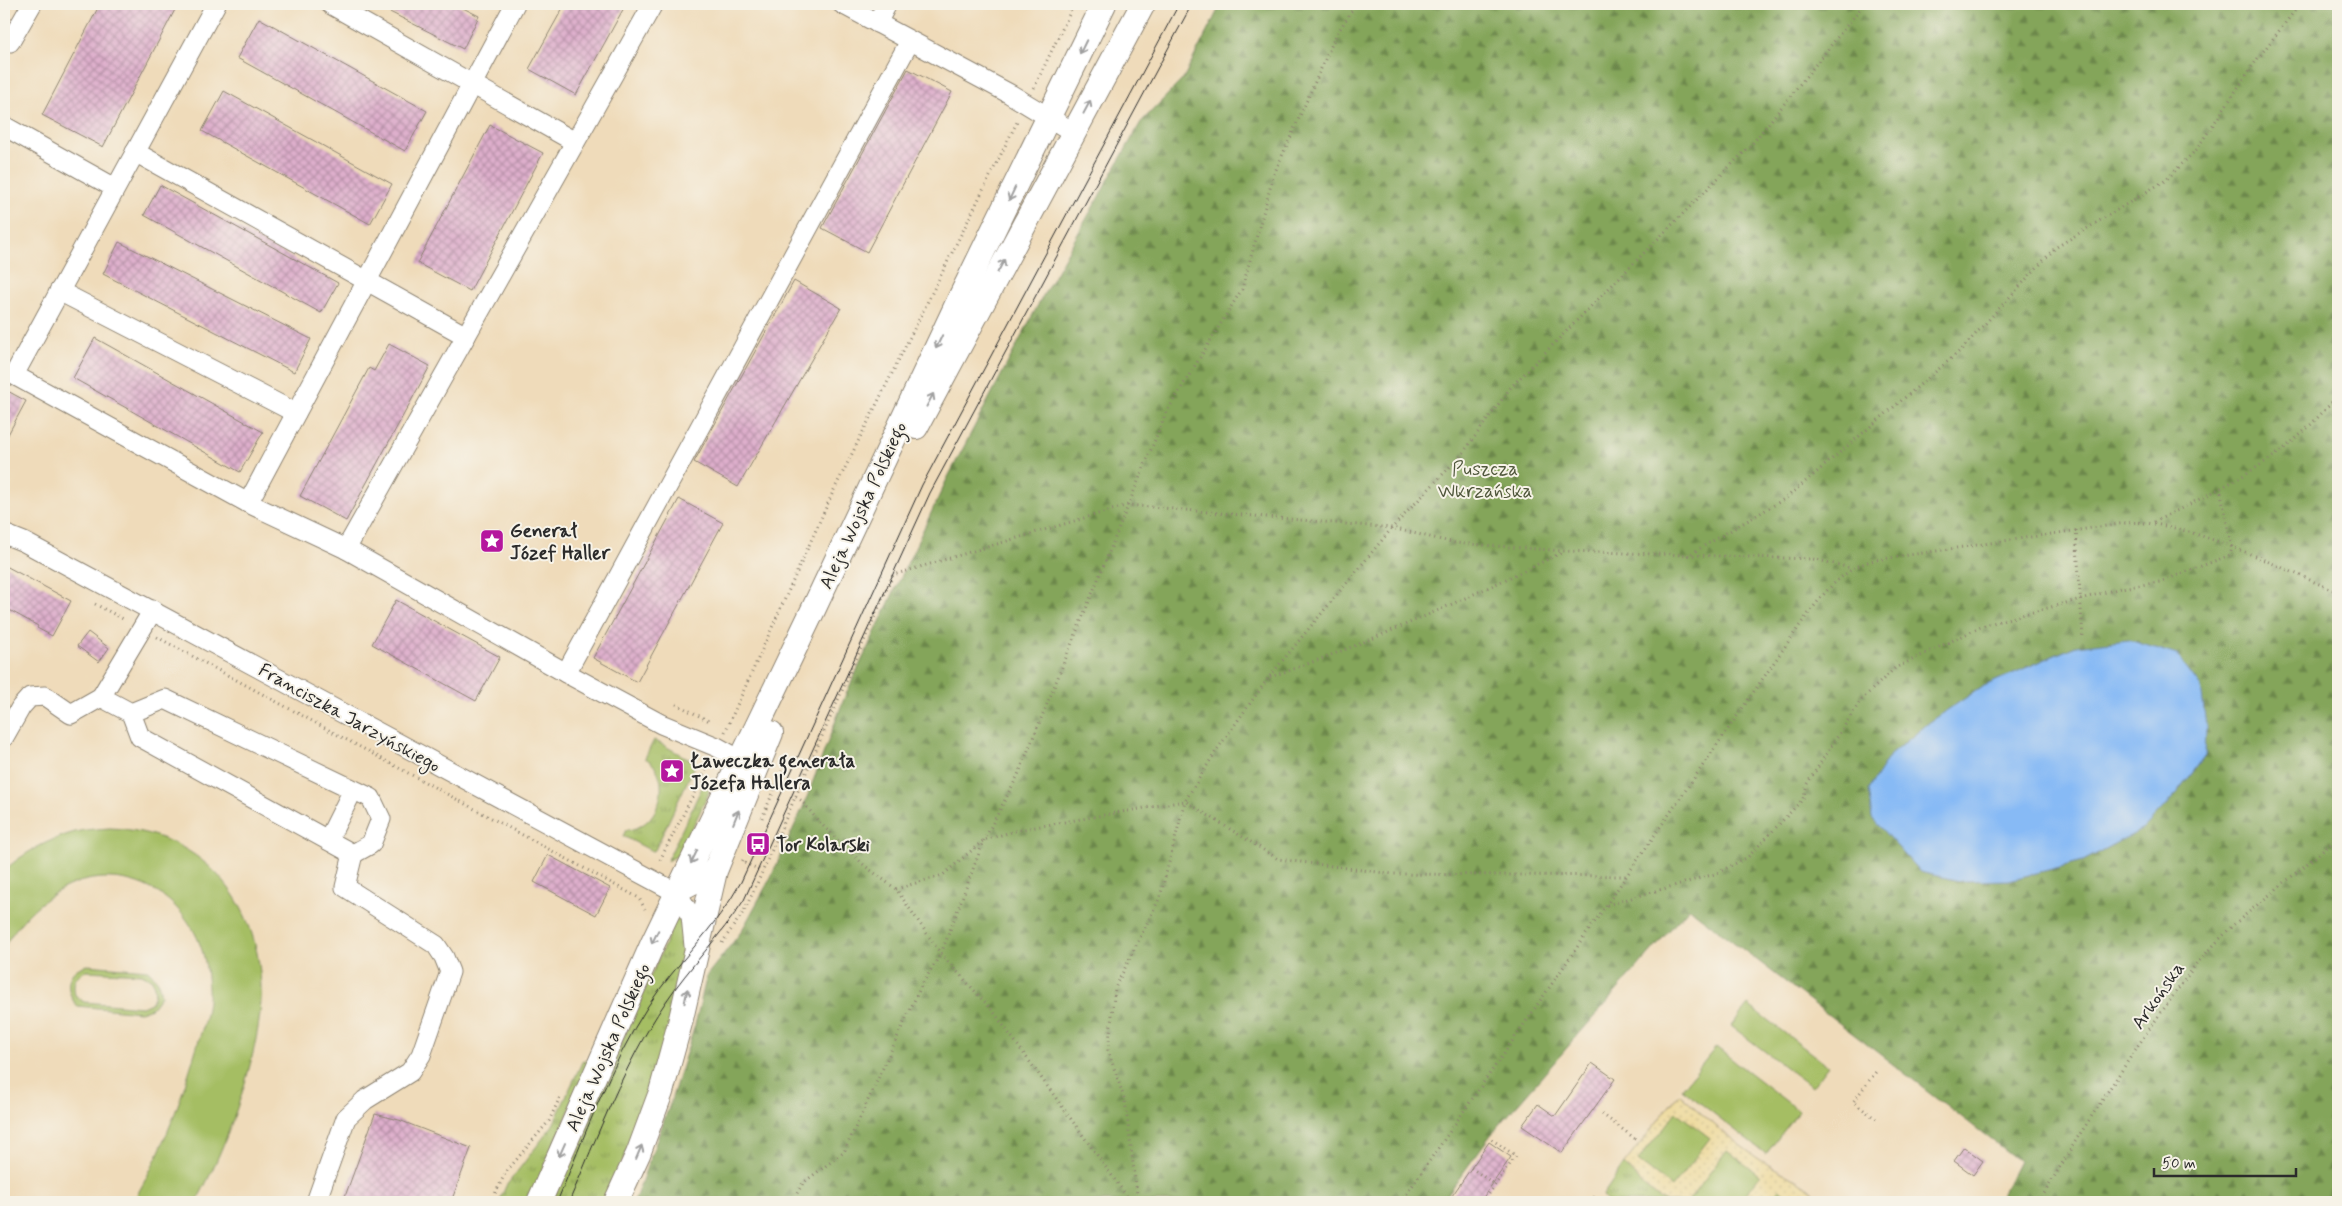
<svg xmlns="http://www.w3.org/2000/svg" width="2342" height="1206" viewBox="0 0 2342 1206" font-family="Mynerve,sans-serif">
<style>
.grass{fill:url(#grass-tufts);stroke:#687448}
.forest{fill:url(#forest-firs);stroke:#586842;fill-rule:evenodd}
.sand{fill:url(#sand-dots);stroke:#8c8264}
.pitch{fill:#a5be64;stroke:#687448;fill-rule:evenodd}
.water{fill:#87baf5;stroke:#597290}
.building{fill:url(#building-cross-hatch)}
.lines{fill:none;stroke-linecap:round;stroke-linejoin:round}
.minor-casing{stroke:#8d8372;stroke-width:21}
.major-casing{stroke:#8d8372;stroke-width:26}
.path{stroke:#8d8372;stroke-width:3;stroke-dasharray:1 4;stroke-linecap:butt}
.minor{stroke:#fff;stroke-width:19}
.major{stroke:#fff;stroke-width:24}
.tram{stroke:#2b2b2b;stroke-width:1}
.oneway{stroke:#a0a0a0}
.labels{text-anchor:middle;stroke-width:4;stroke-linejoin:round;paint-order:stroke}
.park-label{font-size:19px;fill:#50573c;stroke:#f7f3e8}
.street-label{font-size:19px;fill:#2b2b2b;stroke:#f7f3e8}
.poi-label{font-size:19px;font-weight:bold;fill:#2b2b2b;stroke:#f7f3e8;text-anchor:start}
</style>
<defs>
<pattern id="grass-tufts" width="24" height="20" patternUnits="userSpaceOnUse" patternTransform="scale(1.25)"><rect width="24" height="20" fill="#a5be64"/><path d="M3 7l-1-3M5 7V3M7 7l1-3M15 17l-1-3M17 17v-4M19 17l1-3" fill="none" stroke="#879b53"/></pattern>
<pattern id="forest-firs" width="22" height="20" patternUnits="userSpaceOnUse" patternTransform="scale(1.25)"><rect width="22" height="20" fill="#84a55a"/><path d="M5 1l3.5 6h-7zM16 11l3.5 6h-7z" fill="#6c874b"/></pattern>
<pattern id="sand-dots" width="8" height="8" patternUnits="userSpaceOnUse" patternTransform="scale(1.25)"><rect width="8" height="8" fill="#eeda9e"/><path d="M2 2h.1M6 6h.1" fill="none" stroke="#cb8" stroke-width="1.8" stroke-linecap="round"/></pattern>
<pattern id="building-cross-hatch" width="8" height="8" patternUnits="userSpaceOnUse" patternTransform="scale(1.25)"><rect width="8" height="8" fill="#deafcc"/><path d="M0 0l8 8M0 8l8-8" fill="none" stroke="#b48fa6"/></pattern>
</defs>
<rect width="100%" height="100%" fill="#f7f3e8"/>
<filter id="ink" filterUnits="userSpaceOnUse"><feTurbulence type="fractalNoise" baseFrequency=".02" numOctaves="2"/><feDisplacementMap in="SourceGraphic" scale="10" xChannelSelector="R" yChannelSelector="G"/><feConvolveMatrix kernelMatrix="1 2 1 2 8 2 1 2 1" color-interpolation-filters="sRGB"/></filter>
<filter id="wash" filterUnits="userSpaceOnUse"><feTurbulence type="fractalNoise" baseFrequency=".0096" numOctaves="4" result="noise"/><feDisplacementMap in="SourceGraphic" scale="20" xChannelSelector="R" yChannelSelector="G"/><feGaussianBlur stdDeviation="1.12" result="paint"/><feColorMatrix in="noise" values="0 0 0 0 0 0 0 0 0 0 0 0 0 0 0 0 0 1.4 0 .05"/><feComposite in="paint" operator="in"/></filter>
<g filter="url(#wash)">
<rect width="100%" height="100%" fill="#efdbba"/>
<g class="grass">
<path d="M654,740L696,763L655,850L652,851L623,836L626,830C660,829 675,775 645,758Z"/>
<polygon points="706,779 709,793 683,847 677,856 667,861"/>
<polygon points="681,913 689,924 675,1001 652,1092 605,1202 551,1202 675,921"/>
<polygon points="583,1060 591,1061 529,1202 499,1202 506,1186 553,1125"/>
<polygon points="1624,1164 1646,1188 1666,1202 1607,1202 1603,1195"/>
</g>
<path class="forest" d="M1221,4H2338V1202H1998L2019,1161L1689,908L1490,1136L1442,1202H634L669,1107L695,1025L707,975L741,932L771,877L804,805L845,696L947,479L1040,301L1141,122L1183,79ZM2076,646L2205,756L2178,792L2142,829L2083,861L2009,880L1960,881L1920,872L1872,817L1890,755L1930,722L1982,687Z"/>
<path class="sand" d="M1679,1094C1704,1116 1729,1138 1756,1157C1776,1171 1810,1183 1823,1202H1666L1646,1188L1624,1164Z"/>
<g class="pitch">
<path d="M110,828C207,832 264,907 261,1001C258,1060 225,1151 196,1202H133C160,1156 179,1107 194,1056C199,1039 206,1020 208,1001C209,991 207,978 206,968C198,910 145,868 87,880C52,887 21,917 4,947V871C22,853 50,839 75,832C86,829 99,829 110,828Z"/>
<path d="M87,965L148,970L158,981L161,996L152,1008L140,1012L77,1006C64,990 65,970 87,965ZM86,971L142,974L152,980L155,989L154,997L151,1003L142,1007L84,1002L75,995C73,983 74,976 86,971Z"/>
<polygon points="1748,1005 1828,1066 1812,1087 1731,1026"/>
<polygon points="1716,1047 1799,1111 1766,1154 1682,1089"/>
<polygon points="1676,1112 1710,1138 1672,1187 1638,1161"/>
<polygon points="1727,1150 1760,1176 1740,1202 1692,1202 1689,1200"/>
<polygon points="1779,1189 1796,1202 1768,1202"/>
</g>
<polygon class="water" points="2129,640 2177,655 2201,687 2206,726 2205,756 2178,792 2143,829 2083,861 2009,880 1960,881 1920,872 1872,818 1868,790 1890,755 1930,722 1982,687 2076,646"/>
<g id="blocks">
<g class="building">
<polygon points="100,4 178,4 103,147 42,115"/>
<polygon points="374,4 455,4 479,16 463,49"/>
<polygon points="565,4 626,4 576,95 529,69"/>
<polygon points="259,18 427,111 405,151 237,58"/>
<polygon points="908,69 952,92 867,252 822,228"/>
<polygon points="224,91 392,184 370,224 202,131"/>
<polygon points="490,125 543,153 470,291 417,263"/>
<polygon points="160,185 338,283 321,313 144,215"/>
<polygon points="119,242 311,339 294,372 103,274"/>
<polygon points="794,281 841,308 738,487 694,462"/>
<polygon points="95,338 263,432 240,472 73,378"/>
<polygon points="389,344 430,366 346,521 300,496 369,368 374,371"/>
<polygon points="4,389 26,401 4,442"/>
<polygon points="679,499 723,523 637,682 593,658"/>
<polygon points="4,565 71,601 52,636 37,628 38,626 4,607"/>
<polygon points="396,600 500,657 476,701 372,644"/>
<polygon points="88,632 109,648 99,662 77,646"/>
<polygon points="548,855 610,888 596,915 534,882"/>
<polygon points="1592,1063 1615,1079 1562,1153 1522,1126 1538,1104 1555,1116"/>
<polygon points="375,1114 399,1120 471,1148 451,1202 343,1202"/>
<polygon points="1489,1142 1511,1157 1480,1202 1462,1202 1452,1196"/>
<polygon points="1964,1147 1983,1161 1973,1175 1954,1161"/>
</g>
</g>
</g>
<g filter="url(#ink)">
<use href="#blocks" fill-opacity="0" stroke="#8d8372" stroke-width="1"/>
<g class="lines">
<defs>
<g id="minor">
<polyline points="216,4 14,375 248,503"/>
<polyline points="330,4 575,142"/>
<polyline points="515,4 248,503 346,549 566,673 661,724 717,747 753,767"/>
<polyline points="842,4 1010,94 1073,132"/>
<polyline points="877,23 887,4"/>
<polyline points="10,42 32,4"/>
<polyline points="4,126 115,188"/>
<polyline points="135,152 466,336"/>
<polyline points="59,291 296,413"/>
<polyline points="4,534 24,542 677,893 691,916 694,946"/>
<polyline points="346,549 653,4"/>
<polyline points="566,673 910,41"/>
<polyline points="131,713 165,699 371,798 381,819 371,844 353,854 140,737 131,713 101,697 153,610"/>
<polyline points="4,737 21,707 30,697 45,696 71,714 101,697"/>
<polyline points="328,840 353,790"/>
<polyline points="677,893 698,882 718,862"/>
<polyline points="316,1202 346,1118 365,1100 410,1072 421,1055 450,972 444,957 436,945 345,887 353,854"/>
</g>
<g id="major">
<polyline points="916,427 1143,4"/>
<polyline points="539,1202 652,945 814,608 960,298 1104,4"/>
<polyline points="616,1202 638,1154 661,1092 680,1023 715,871 771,733"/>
</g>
</defs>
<use href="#minor" class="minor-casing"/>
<use href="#major" class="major-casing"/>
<g class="path">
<polyline points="1034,88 1074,4"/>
<path d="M2154,522C2196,501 2240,480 2278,453C2300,437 2320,416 2338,395"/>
<polyline points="2076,530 2083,638"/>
<polyline points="1687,556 1786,498 1960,351 2055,248 2166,180 2196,150 2258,58 2300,4"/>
<polyline points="95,604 125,620"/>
<polyline points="157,637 639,898 645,909"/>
<path d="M1270,677C1371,643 1467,598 1563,552"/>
<polyline points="676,704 711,722"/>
<polyline points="725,732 833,492 1018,120"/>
<polyline points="796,797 802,801 819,822 865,866 896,889 941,954 993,1011 1131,1202"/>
<polyline points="762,818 787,760 783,758"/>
<polyline points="2333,841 2338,830"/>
<polyline points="660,860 710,762"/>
<polyline points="743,860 742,862 763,871"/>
<polyline points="896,889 943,875 984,840 1018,830 1185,801 1278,859 1393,874 1626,876"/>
<polyline points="1607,905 1715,874 1748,857 1803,799 1807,784 1861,700 1895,668 1985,625 2121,588 2160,582 2230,555 2232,548 2220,488"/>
<polyline points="722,943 744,911 756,886 893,575 1128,505 1392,528 1455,543 1565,551 1813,559 1851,568"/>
<polyline points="1602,1114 1637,1140"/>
<polyline points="1876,1119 1853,1102 1878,1069"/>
<polyline points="1471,1168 1496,1185"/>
<polyline points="1593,1197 1600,1202"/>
<polyline points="1451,1199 1456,1202"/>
<polyline points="491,1202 506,1172 549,1121 561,1095"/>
<polyline points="792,1202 803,1183 844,1152 922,984 941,954 984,840 1018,775 1166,413 1242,289 1274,174 1336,35 1356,4"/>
<polyline points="1138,1202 1125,1101 1108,1050 1115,988 1160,897 1185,801 1216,751 1269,677 1392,528 1463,453 1511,387 1752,144 1864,4"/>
<path d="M1401,1202L1802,622C1822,596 1841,568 1875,560L2126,523C2181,517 2284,570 2338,592"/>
<polyline points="1483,1202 1516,1156 1491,1139"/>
<polyline points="2039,1202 2078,1137 2145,1035 2196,964 2232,926 2338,838"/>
</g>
<use href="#minor" class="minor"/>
<use href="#major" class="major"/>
<g class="tram">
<path d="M557,1202C584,1138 610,1065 648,1006C676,963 716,928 741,882L922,485L1179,4"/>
<path d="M569,1202C598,1135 624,1064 665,1003C689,967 720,937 744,900L930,493L1192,4"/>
</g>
</g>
<defs><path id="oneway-shaft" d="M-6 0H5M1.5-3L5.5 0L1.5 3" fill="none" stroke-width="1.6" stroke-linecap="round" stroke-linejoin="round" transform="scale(1.25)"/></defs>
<g class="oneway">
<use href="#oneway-shaft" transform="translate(1083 47) rotate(116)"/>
<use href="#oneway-shaft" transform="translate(1087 107) rotate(-62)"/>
<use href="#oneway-shaft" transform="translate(1012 194) rotate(115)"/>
<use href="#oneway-shaft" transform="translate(1001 266) rotate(-62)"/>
<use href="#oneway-shaft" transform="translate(939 342) rotate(115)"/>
<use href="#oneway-shaft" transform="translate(930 400) rotate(-62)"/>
<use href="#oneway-shaft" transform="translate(736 817) rotate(-68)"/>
<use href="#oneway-shaft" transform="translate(694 857) rotate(116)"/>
<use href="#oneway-shaft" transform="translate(655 937) rotate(116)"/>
<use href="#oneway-shaft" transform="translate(686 996) rotate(-78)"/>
<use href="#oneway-shaft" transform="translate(562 1150) rotate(114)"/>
<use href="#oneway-shaft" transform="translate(639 1152) rotate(-67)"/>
</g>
</g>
<defs>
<symbol id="sight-square" viewBox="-11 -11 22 22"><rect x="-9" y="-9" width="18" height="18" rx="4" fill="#b5179e" stroke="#f7f3e8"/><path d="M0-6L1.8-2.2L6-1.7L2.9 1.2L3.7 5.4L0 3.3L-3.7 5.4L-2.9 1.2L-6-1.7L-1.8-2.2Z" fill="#fff"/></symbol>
<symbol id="bus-square" viewBox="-11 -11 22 22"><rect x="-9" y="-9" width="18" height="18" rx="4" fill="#b5179e" stroke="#f7f3e8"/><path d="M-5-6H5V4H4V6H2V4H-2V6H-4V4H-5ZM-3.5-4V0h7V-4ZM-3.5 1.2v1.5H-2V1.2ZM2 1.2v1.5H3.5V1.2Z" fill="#fff"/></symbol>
</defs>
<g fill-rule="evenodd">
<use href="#sight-square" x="478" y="527" width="28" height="28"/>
<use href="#sight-square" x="658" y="757" width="28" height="28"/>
<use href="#bus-square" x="744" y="830" width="28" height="28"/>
</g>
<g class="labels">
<g class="park-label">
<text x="1485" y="475">Puszcza<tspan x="1485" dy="22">Wkrzańska</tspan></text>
</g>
<g class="street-label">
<text transform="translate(862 505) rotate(-65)" y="7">Aleja Wojska Polskiego</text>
<text transform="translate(350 717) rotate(29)" y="7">Franciszka Jarzyńskiego</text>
<text transform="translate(2157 995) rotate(-55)" y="7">Arkońska</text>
<text transform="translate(607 1047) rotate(-66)" y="7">Aleja Wojska Polskiego</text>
</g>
<g class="poi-label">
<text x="510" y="537">Generał<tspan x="510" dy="22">Józef Haller</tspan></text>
<text x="690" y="767">Ławeczka generała<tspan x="690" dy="22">Józefa Hallera</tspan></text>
<text x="776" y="851">Tor Kolarski</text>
</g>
</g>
<rect width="2342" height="1206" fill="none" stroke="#f7f3e8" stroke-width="20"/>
<path d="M2154 1168v8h142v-8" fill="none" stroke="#2b2b2b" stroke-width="2.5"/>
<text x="2162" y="1168" font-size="15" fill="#2b2b2b" stroke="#f7f3e8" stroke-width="4" paint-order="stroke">50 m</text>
</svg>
